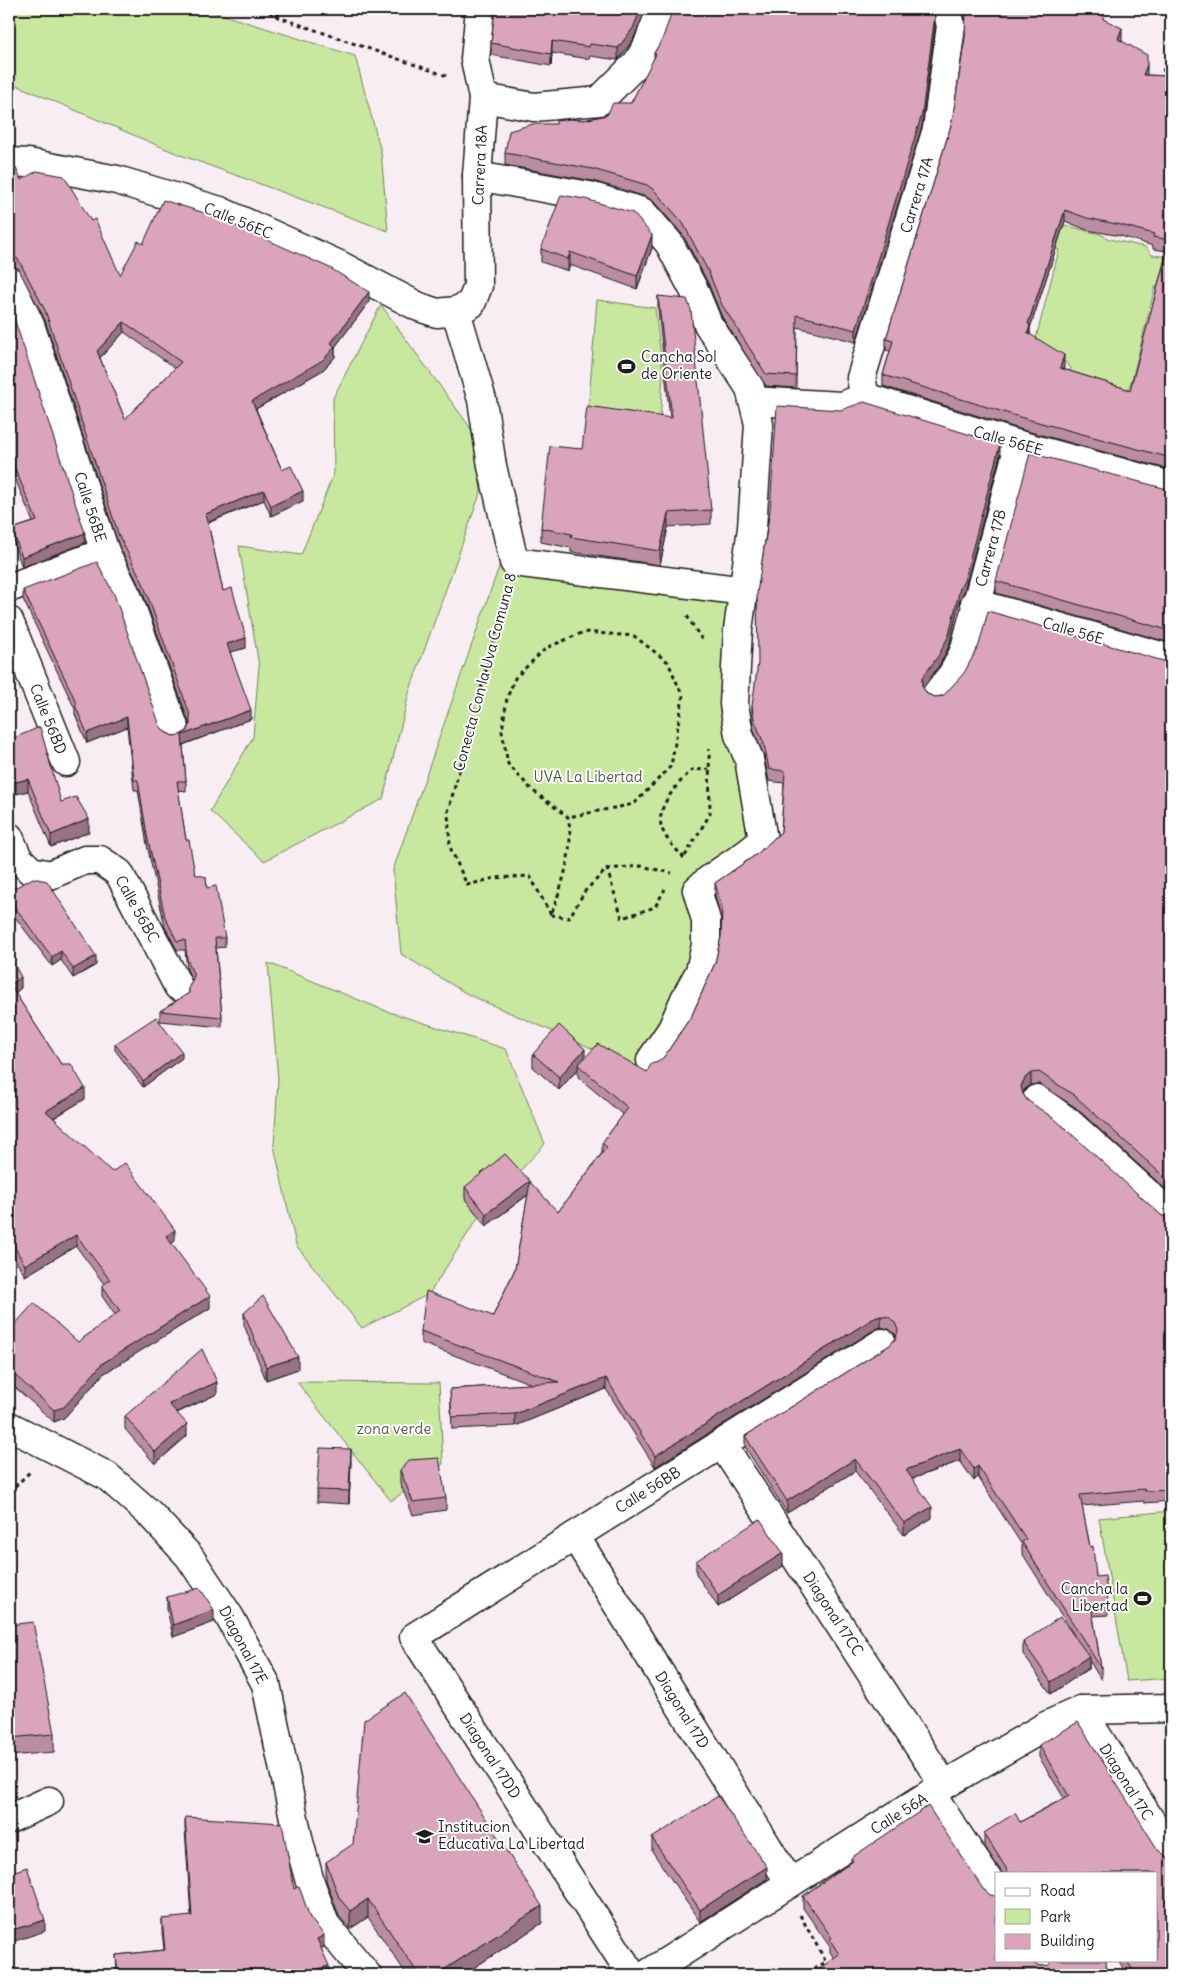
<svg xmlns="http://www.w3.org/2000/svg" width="1180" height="1984" viewBox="0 0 1180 1984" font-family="Delius,sans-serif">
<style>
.green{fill:#c9e89f;stroke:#72825e}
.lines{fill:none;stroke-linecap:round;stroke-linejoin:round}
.minor-casing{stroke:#1c1c1c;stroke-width:31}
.path{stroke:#1c1c1c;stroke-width:3;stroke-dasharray:4 4;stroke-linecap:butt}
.minor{stroke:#fff;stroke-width:28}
.wall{fill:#bb8da2;stroke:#1c1c1c;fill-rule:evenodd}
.shaded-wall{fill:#987384;stroke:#1c1c1c}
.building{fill:#d9a4bc;stroke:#1c1c1c;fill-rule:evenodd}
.labels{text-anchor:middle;stroke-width:4;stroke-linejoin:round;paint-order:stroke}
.street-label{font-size:15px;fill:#1c1c1c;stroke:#fff}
.poi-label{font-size:15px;fill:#1c1c1c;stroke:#fff;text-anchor:start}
.park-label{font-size:15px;fill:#505943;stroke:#fff}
</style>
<rect width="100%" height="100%" fill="#f7edf2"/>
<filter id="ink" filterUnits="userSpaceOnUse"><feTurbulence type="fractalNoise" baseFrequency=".02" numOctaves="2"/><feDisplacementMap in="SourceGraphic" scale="10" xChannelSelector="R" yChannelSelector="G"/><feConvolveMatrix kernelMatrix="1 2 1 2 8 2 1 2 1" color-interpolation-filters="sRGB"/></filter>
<g filter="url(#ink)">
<g class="green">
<polygon points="9,9 204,9 355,56 381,152 388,231 178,154 9,82"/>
<polygon points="1056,223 1100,234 1109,239 1145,247 1152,255 1171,257 1170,289 1155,287 1133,376 1126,396 1062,388 1071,368 1056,353 1035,342 1059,250 1037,242"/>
<polygon points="597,300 655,308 663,373 660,424 588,412"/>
<polygon points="381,305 472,430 481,491 409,693 383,799 264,861 210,811 253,737 259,666 239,546 301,555 334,473 333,398"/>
<polygon points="500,564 737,598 758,837 718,866 702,927 669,1025 637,1068 469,995 401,954 393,870"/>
<polygon points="268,963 386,1011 506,1049 545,1144 481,1213 429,1294 362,1328 296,1245 274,1146 278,1079"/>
<polygon points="297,1382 439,1383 443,1464 391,1501"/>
<polygon points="1171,1511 1171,1678 1127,1681 1099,1518"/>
</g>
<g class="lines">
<defs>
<g id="minor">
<polyline points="947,9 951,26 937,129 861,378 865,397 1019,445 1171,486"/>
<polyline points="483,98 534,107 599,101 637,63 647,47 661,9"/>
<polyline points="9,162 28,163 117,180 220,211 337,264 419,307 437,313 456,311 471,304 478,286 477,176 483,98 475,59 480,9"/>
<path d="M477,176L589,196L642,212L669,243L694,290L708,324L750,388L759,424L752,528L738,630L734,704L739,735L749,759L763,840C744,860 717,870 697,890L706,920V945L700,971L685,999L672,1029L651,1060"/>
<polyline points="9,281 30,325 105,552 128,598 175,730"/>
<polyline points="456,311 482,400 492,466 514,562 745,591"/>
<polyline points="753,401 842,406 865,397"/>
<polyline points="9,588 105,552"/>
<polyline points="975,603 1171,659"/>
<polyline points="9,621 66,762"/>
<polyline points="937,693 952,675 964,652 1019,445"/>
<polyline points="9,837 18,858 31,871 50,875 85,860 100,860 119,873 178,986"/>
<polyline points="1037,1099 1066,1120 1171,1215"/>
<polyline points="9,1426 107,1476 150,1514 189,1556 229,1616 266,1684 299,1842 310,1882 325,1924 367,1975"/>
<polyline points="722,1444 944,1785"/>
<polyline points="575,1536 790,1883"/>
<polyline points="1081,1710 1171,1853"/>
<polyline points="931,1794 996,1892"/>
<polyline points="9,1819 49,1801"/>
<polyline points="1041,1960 1042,1962"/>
<polyline points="632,1975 414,1637 882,1343"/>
<polyline points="646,1975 944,1785 1048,1725 1081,1710 1171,1708"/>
</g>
</defs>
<use href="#minor" class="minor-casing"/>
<g class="path">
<polyline points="262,9 278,17 447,76"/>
<polyline points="278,17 279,9"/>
<polyline points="1160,79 1171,52"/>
<polyline points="1167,79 1171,60"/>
<path d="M507,592L448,812L450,847L467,885L495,878L530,876L551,915C562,885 575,849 568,817L532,790L508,764L502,731L507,698L515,678L546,648L584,632L634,636L668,662L683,697L671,766L634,804L568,817"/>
<polyline points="687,616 704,643"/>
<polyline points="685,856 710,814 709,749"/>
<path d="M684,858C677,850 668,842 664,833C651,811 677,784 692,770L709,769"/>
<polyline points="607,869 641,866 672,873"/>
<polyline points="551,915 569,918 585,891 607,869 622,918 655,907 665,889"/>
<polyline points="9,1492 30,1472"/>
<polyline points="800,1915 826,1962 802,1975"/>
</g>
<use href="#minor" class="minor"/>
</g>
<g class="wall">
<polygon points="495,9 646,9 633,40 618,60 590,56 589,59 552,53 551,66 491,55 491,43"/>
<path d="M963,9H1103V19L1122,40V41L1147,75L1171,76V470L1023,430L883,386V375L890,351L886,350V339L952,122L965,37L966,20ZM1065,221L1087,230L1121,236L1153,246V249L1167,251L1130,390L1063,369L1064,367L1030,335V328Z"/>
<polygon points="935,27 922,126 856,342 797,327 796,388 766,386 722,317 708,283 683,235 654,202 647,197 593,181 505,165 505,153 556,124 584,120 607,115 631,103 654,59 654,53 662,40"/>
<path d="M9,167L21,180L120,275L143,244L369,302L335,347V357L323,370L256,409L282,470L303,501L271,516L264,500L208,523L223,591L246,648L230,652L251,719L183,745L186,781V791L178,790L186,840L195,874L207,888L225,938V947L216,948L222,1017V1027L160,1021V1011L189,993V987L192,981L187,969L185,950H177L165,927L147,845L138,790H134L127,727L87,743L75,714V709L23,599V590L160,726L165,732L173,736L180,735L187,731L190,725L143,593L119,546L45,320L18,268L11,266H9ZM124,332L175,368L125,419L100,358Z"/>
<polygon points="652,248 637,289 570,265 568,271 541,262 541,249"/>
<polygon points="658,296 711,510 711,524 668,527 660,565 571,552 571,548 541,542 541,528 582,449 670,418 658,310"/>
<polygon points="9,307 85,543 22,567 12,539 12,529 33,522 9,464"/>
<polygon points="1000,455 964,592 960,599 949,646 939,666 923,688 927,694 935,697 1167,662 1171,662 1171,1194 1075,1107 1039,1084 1031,1085 1025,1089 1023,1094 1027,1100 1161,1215 1168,1219 1171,1218 1171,1501 1144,1503 1144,1501 1082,1506 1096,1577 1108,1603 1108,1615 1093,1616 1101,1668 1101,1680 1089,1660 1089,1668 1051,1694 1023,1654 1023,1642 1074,1635 1022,1553 1022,1545 978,1477 974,1481 960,1461 912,1479 932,1518 904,1535 855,1471 787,1513 745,1447 745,1436 890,1345 896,1338 895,1334 889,1329 881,1327 874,1330 655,1467 606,1389 515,1426 452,1429 450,1389 532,1384 421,1343 421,1331 493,1316 515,1269 528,1195 486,1226 465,1199 465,1187 530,1185 558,1212 602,1153 602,1143 623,1115 578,1077 578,1069 559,1090 533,1067 533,1054 585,1058 647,1072 664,1057 692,1015 715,963 721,937 721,919 715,895 715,883 757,854 781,832 784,783 769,781 764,756 754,731 752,718 752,706"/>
<polygon points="1167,489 1171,489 1171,643 996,593 996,581"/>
<polygon points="9,740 61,802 89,832 51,847 28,791 16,794 9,775"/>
<polygon points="9,891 96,965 73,978 61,960 52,966 9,909"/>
<polygon points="9,955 21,988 15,993 61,1064 85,1099 54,1118 175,1241 171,1244 210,1308 103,1374 64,1418 54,1422 9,1382 9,1331 78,1342 115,1315 102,1296 102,1285 104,1284 76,1246 25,1276 9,1249"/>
<polygon points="115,1044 182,1058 143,1087 115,1050"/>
<polygon points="244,1313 298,1369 266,1380 244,1325"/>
<polygon points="217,1394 177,1413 187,1436 155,1464 125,1429 125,1416"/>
<polygon points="351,1462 349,1504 317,1502 317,1490"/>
<polygon points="400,1470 446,1498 446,1510 413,1515 400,1483"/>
<polygon points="696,1561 783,1566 718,1607 696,1574"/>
<polygon points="167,1597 214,1622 173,1637 167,1609"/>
<polygon points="9,1625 54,1734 54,1752 9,1756"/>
<polygon points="1039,1745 1158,1850 1171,1975 1128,1975 1117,1960 1156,1960 1156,1873 1002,1873 984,1845 984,1833 1020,1822 1064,1798 1039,1757"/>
<polygon points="185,1817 294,1889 310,1918 324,1947 321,1948 329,1975 117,1975 116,1955 164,1950 162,1931 162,1919 191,1917 185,1829"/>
<polygon points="652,1838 767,1879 700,1922 652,1851"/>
<polygon points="851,1858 983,1889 990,1895 996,1960 1034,1964 1042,1966 1107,1975 834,1958 830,1952 830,1947 803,1908 803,1896 851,1862"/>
<polygon points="326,1862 542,1923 463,1975 407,1975 368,1917 350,1929 339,1916 326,1880"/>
</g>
<g class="shaded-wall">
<polygon points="641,9 646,9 633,40 618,60 618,48"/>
<polygon points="935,15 935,27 922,126 856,342 856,330"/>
<polygon points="1122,28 1122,40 1118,51 1118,39"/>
<polygon points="552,41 552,53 551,66 551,54"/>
<polygon points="1147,65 1147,77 1143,75"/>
<polygon points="1065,210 1065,221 1030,328 1030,337 1028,345 1028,324"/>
<polygon points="652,235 652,248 637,289 637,276"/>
<polygon points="570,252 570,265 568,271 568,259"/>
<polygon points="369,292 369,302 335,347 335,357 323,370 252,411 252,401 331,343"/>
<polygon points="124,322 124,332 97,361 97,351"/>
<polygon points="1064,355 1064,367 1060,380 1060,368"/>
<polygon points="1000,444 1000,455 964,592 960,599 949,646 939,666 922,690 922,678 960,588"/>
<polygon points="264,490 264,500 206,523 206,514"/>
<polygon points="303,491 303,501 271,516 271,506"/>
<polygon points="668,513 668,527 660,565 660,551"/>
<polygon points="85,533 85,543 22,567 22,557"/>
<polygon points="246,638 246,648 227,653 227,644"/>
<polygon points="251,710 251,719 182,745 182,735"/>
<polygon points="127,717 127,727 87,743 87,733"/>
<polygon points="28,779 28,791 16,794 16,782"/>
<polygon points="89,819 89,832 51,847 51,835"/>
<polygon points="61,951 61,960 52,966 52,957"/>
<polygon points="96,956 96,965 73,978 73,969"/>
<polygon points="21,977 21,988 10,997 10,985"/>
<polygon points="585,1049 585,1061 578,1065 578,1069 559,1090 559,1077"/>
<polygon points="182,1052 182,1058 143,1087 143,1081"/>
<polygon points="1031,1073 1031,1085 1025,1089 1021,1098 1021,1086 1025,1078"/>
<polygon points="85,1088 85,1099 46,1122 46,1111"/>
<polygon points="530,1181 530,1193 486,1226 486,1214"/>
<polygon points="175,1230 175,1241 166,1248 166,1236"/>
<polygon points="76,1235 76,1246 25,1276 25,1265"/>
<polygon points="210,1296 210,1308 103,1374 64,1418 54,1422 54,1410 103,1363"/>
<polygon points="881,1316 881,1327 874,1330 655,1467 655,1456 874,1318"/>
<polygon points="298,1357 298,1369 266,1380 266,1367"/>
<polygon points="606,1378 606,1389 515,1426 515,1414"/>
<polygon points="217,1382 217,1394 169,1416 169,1404"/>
<polygon points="187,1424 187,1436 155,1464 155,1452"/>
<polygon points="351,1449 351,1462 349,1504 349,1491"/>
<polygon points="960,1449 960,1461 906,1481 906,1470"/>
<polygon points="855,1459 855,1471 787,1513 787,1501"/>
<polygon points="978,1466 978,1477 974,1481 974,1469"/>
<polygon points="932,1507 932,1518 904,1535 904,1523"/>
<polygon points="783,1553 783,1566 718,1607 718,1595"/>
<polygon points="214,1610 214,1622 173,1637 173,1625"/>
<polygon points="1089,1656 1089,1668 1051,1694 1051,1682"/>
<polygon points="767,1867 767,1879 700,1922 700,1910"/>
<polygon points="368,1899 368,1917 350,1929 350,1911"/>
<polygon points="542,1906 542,1923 463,1975 436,1975"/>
<polygon points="45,1920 45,1931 9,1943 9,1931"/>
<polygon points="324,1935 324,1947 317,1951 317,1939"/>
<polygon points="329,1966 329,1975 297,1975"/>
</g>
<g class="building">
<polygon points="495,9 641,9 633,28 618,48 590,44 589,47 552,41 551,54 491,43"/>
<polygon points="673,9 934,9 935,15 922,114 856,330 797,315 796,376 766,374 722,305 708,271 683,223 654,190 647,185 593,169 505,153 509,131 533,124 556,124 556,121 570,119 584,120 607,115 613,103 631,103 656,54 654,53 662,40"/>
<path d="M966,9H1103V19L1122,28L1118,39L1147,55V65L1143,75L1171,76V458L1023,418L883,375L893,341L886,339L952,122L965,37ZM1065,210L1087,218L1121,225L1154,234L1153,237L1170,240L1130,390L1060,368L1064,355L1028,333L1030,325L1028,324Z"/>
<path d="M9,167L16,168L21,180L37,171L64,176L91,221L95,219L120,275L138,241L143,244L163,200L214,216L330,268L369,292L331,343L335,347L323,360L252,401L282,470L291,466L303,491L271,506L264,490L206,514L223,591L232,588L246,638L227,644L251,710L182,735L186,781H177L186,840H189L195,874L206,877L207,888L216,886L225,938H215L222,1017L160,1011L189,993V987L194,976L187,959L185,940L177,941L165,917L147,835L138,780H134L127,717L87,733L75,705L77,704L23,590L97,562L114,594L160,726L165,732L173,736L180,735L187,731L190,724V715L143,583L119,536L45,310L18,259L11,256H9V228H10L9,225ZM124,322L181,362L125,419L97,351Z"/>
<polygon points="561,195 585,199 633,213 652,235 637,276 570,252 568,259 541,249"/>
<polygon points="658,296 687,299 691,310 711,510 668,513 660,551 571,537 572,534 541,528 550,446 582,449 587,406 672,418"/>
<polygon points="9,307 15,321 85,533 22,557 12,529 37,521 9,454"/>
<polygon points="864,402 1000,444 964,581 960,588 949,635 939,655 922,678 922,686 927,694 935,697 943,696 964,673 979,645 988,611 1167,662 1171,662 1171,1183 1075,1096 1039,1072 1031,1073 1025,1078 1021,1086 1023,1094 1027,1100 1056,1120 1161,1215 1168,1219 1171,1218 1171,1490 1144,1491 1144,1489 1080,1495 1090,1547 1093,1546 1096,1577 1105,1576 1108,1603 1091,1604 1101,1668 1022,1542 1026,1539 978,1466 974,1469 960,1449 906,1470 932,1507 904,1523 855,1459 787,1501 745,1436 890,1345 896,1338 898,1330 895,1323 889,1317 881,1316 874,1318 655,1456 606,1378 515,1414 452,1417 450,1389 559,1382 421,1331 426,1291 493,1316 515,1269 530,1182 558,1212 607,1147 602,1143 628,1108 578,1065 598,1044 647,1072 651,1064 658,1062 664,1057 692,1015 715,963 721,937 722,908 715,883 757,854 781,832 785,771 769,769 764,744 754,719 752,706 758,663 757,593 770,510 777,406 841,410"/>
<polygon points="1030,453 1167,489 1171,489 1171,631 996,581"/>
<polygon points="40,727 61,802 76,797 89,819 51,835 28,779 16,782 9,763 9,740"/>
<polygon points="33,878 47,881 96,956 73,969 61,951 52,957 9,899 9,891"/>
<polygon points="9,955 21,977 10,985 61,1064 71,1064 85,1088 46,1111 112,1172 125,1163 175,1230 166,1236 210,1296 103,1363 64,1407 54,1410 9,1370 9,1331 34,1303 78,1342 120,1311 102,1285 110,1280 76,1235 25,1265 9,1237 9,1221 13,1218 9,1210"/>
<polygon points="156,1017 182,1052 143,1081 115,1044"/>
<polygon points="559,1025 585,1049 559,1077 533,1054"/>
<polygon points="505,1154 530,1181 486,1214 465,1187"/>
<polygon points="263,1296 298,1357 266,1367 244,1313"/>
<polygon points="202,1349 217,1382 169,1404 187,1424 155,1452 125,1416"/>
<polygon points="320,1448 351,1449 349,1491 317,1490"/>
<polygon points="439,1458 446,1498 413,1502 400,1470 409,1460"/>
<polygon points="760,1519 783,1553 718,1595 696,1561"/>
<polygon points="200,1588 214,1610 173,1625 167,1597"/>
<polygon points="1060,1617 1089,1656 1051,1682 1023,1642"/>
<polygon points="33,1622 54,1734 9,1738 9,1625"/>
<polygon points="405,1693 542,1906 436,1975 419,1975 368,1899 350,1911 339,1898 326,1862 353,1844 364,1720"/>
<polygon points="1078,1722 1158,1850 1166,1856 1171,1863 1171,1975 1137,1975 1126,1960 1156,1960 1156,1873 1009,1873 984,1833 1015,1813 1020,1822 1069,1796 1039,1745"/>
<polygon points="718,1796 767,1867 700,1910 652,1838"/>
<polygon points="928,1806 983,1889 990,1895 996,1896 996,1960 1031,1960 1034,1964 1042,1966 1049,1965 1053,1960 1106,1960 1107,1975 811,1975 839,1954 830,1940 832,1938 803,1896 853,1861 851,1858"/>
<polygon points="185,1817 282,1823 294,1889 299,1886 310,1918 324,1935 317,1939 329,1966 297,1975 118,1975 116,1955 165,1950 162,1919 192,1916"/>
<polygon points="27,1867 45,1920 9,1931 9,1873"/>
</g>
</g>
<defs>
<symbol id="stadium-bare" viewBox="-9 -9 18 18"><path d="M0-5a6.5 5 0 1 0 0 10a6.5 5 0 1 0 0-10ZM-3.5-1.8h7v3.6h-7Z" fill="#1c1c1c" stroke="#fff" stroke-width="2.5" paint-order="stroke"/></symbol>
<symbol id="school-bare" viewBox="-9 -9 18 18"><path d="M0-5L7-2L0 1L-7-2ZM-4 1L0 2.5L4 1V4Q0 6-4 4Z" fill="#1c1c1c" stroke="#fff" stroke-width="2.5" paint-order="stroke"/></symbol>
</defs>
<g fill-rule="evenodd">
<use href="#stadium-bare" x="614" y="354" width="25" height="25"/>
<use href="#stadium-bare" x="1130" y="1586" width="25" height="25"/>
<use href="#school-bare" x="412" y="1824" width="25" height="25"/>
</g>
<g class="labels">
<g class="street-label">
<text transform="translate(480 165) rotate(-87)" y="5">Carrera 18A</text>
<text transform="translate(917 195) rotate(-73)" y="5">Carrera 17A</text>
<text transform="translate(238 221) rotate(22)" y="5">Calle 56EC</text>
<text transform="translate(1008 441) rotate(16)" y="5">Calle 56EE</text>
<text transform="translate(90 507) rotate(72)" y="5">Calle 56BE</text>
<text transform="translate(991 548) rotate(-75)" y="5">Carrera 17B</text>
<text transform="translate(1073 631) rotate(16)" y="5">Calle 56E</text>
<text transform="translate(485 672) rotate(-75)" y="5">Conecta Con la Uva Comuna 8</text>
<text transform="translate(48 719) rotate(68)" y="5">Calle 56BD</text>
<text transform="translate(137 909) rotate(61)" y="5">Calle 56BC</text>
<text transform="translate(648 1490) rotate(-32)" y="5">Calle 56BB</text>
<text transform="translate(833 1614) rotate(57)" y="5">Diagonal 17CC</text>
<text transform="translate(243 1645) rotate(62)" y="5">Diagonal 17E</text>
<text transform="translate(682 1710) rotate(58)" y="5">Diagonal 17D</text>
<text transform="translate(490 1756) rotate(57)" y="5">Diagonal 17DD</text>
<text transform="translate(1126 1782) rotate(58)" y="5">Diagonal 17C</text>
<text transform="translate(899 1814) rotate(-32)" y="5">Calle 56A</text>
</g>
<g class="poi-label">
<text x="641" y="362">Cancha Sol<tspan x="641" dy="17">de Oriente</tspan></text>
<text x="1128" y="1594" text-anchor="end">Cancha la<tspan x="1128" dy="17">Libertad</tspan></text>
<text x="438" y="1832">Institucion<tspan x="438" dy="17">Educativa La Libertad</tspan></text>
</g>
<g class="park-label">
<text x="588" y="782">UVA La Libertad</text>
<text x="394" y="1434">zona verde</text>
</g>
</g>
<rect width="1180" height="1984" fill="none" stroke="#fff" stroke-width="30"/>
<rect x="15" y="15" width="1150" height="1954" fill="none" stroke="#1c1c1c" stroke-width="2" filter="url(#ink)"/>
<rect x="995" y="1872" width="162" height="90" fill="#ffffff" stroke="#a4a4a4"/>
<rect x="1005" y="1888" width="25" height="8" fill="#ffffff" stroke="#a4a4a4"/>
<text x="1040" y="1896" font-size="15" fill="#1c1c1c">Road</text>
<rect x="1005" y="1909" width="25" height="15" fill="#c9e89f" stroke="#a4a4a4"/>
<text x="1040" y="1922" font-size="15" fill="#1c1c1c">Park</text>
<rect x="1005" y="1934" width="25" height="15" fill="#d9a4bc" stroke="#a4a4a4"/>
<text x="1040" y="1946" font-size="15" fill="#1c1c1c">Building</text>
</svg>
